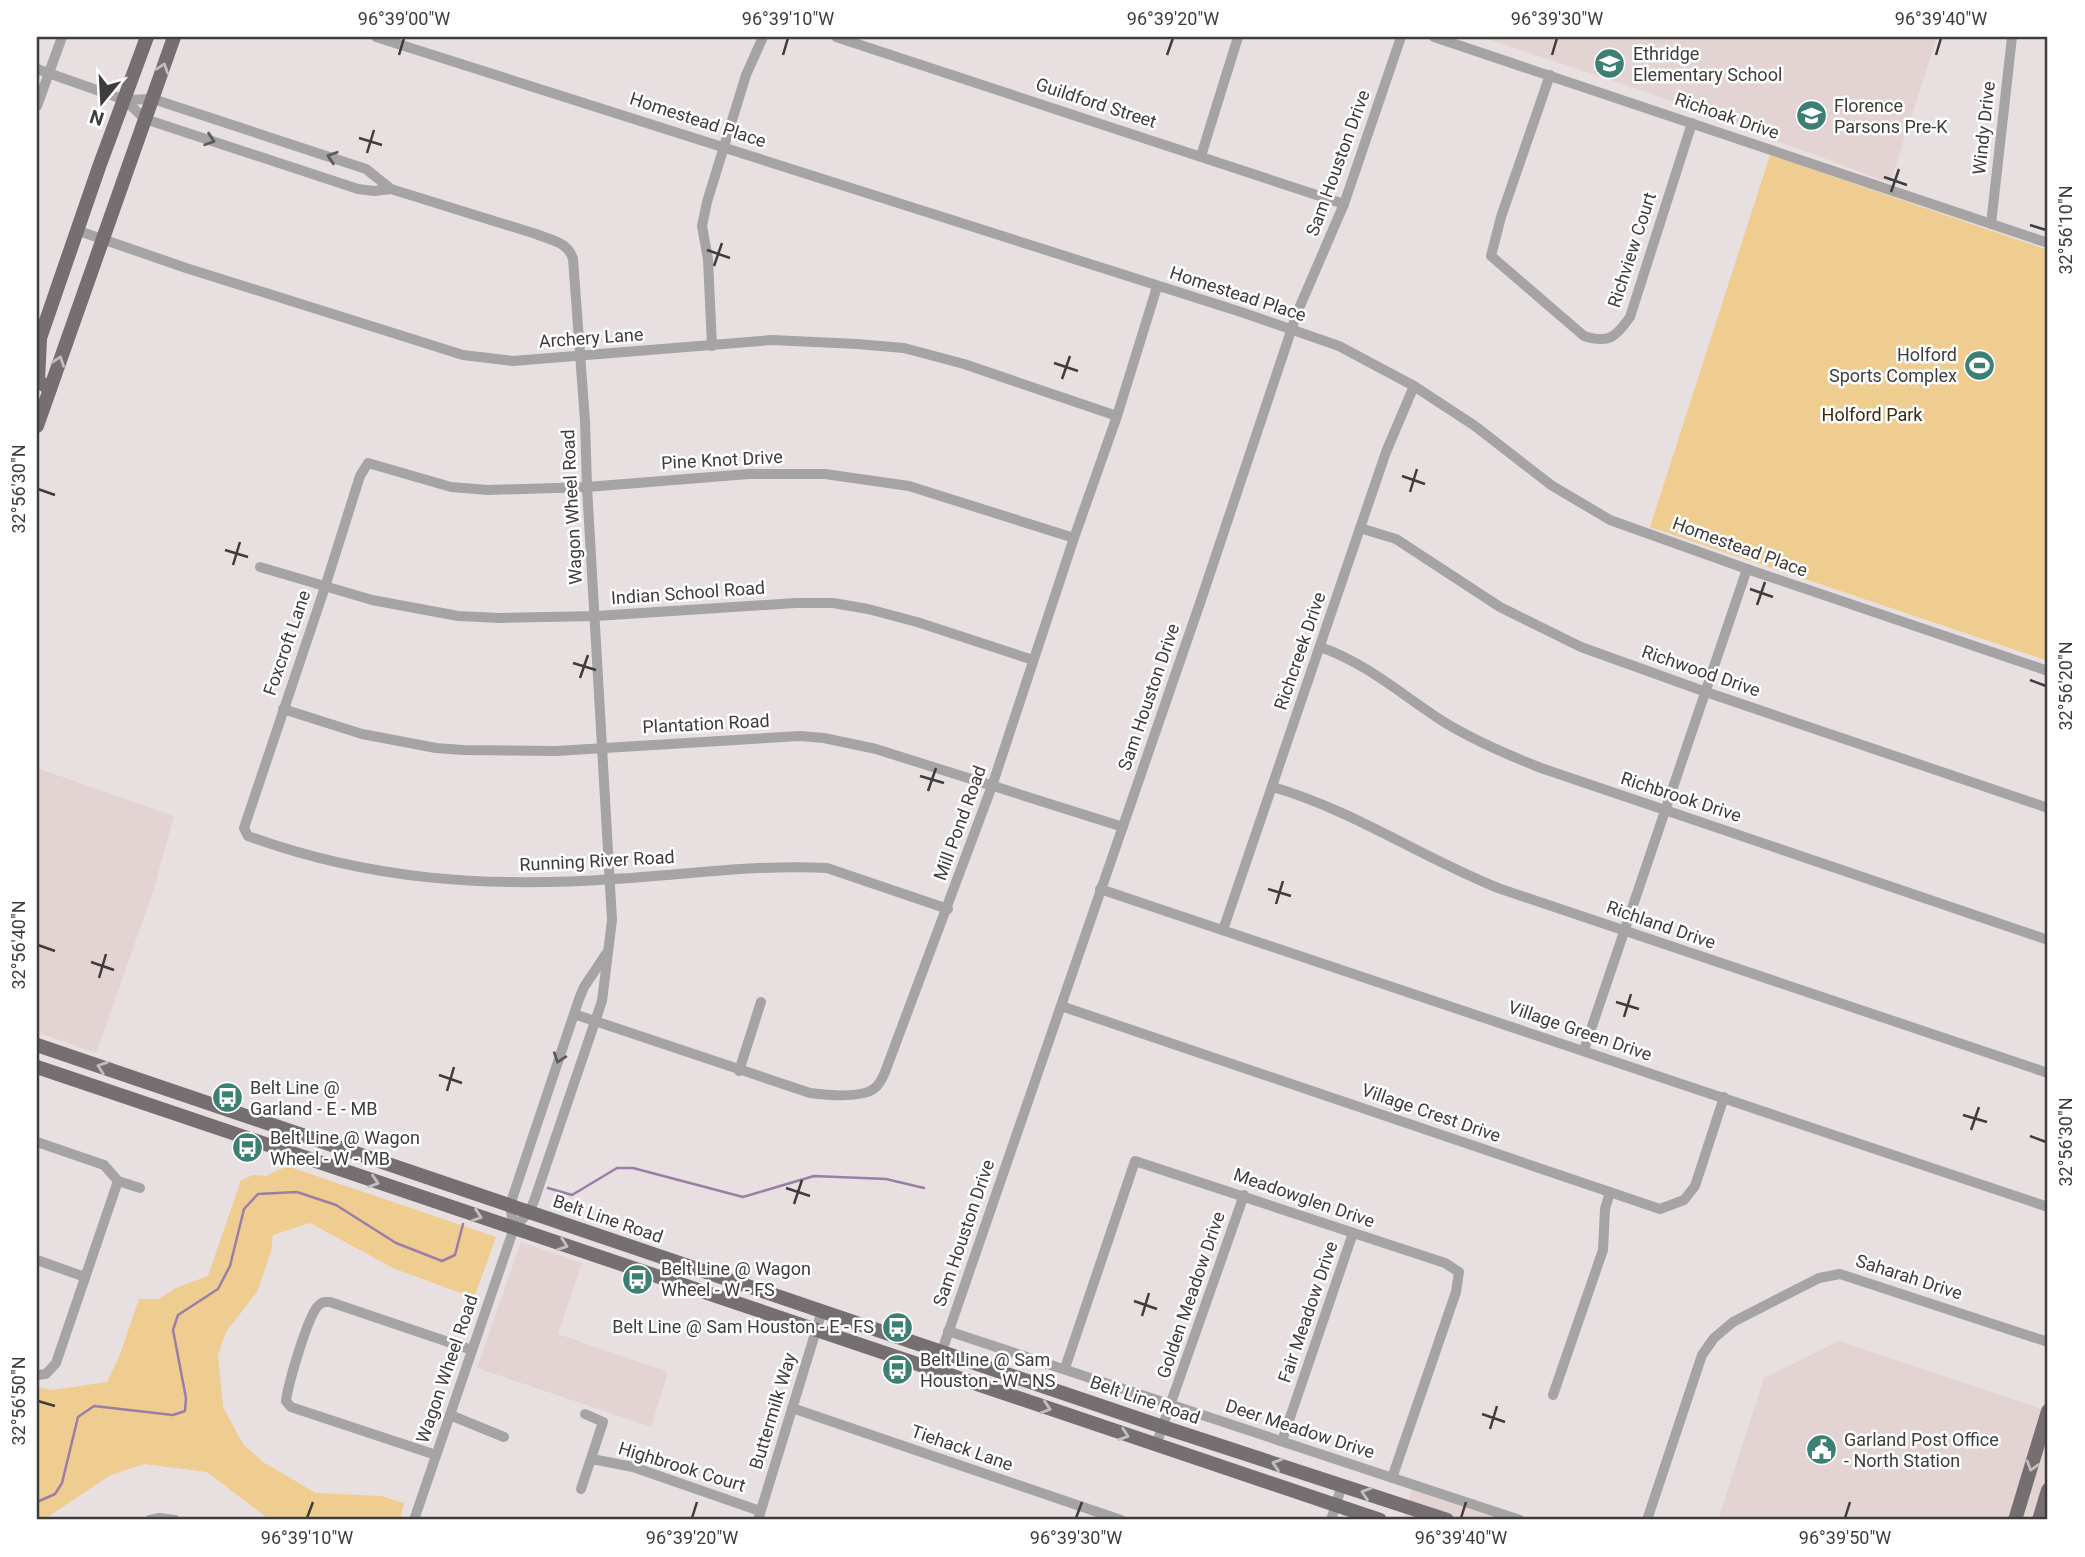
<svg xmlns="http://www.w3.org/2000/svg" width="2085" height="1557" viewBox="0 0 2085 1557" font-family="Roboto,sans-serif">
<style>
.built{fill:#e4d3d3}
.green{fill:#efcd90}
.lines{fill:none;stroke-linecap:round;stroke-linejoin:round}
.stream{stroke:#997fa6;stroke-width:2.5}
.minor{stroke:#a6a3a5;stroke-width:10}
.major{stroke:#756f72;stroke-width:14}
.oneway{stroke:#c1bec0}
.oneway2{stroke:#5e5b5c}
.ticks{fill:none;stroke:#3f3c3c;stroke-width:2.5}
.labels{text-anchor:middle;stroke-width:5;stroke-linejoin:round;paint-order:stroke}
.poi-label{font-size:18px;fill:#3f3c3c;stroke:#fff;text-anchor:start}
.street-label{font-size:18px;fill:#3f3c3c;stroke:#fff}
.park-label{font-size:18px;fill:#37290c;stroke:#fff}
.neatline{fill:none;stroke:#3f3c3c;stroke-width:2.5}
.ticks-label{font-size:18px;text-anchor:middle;fill:#3f3c3c}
</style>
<rect width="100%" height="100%" fill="#e8e0e0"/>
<g class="built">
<polygon points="1481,37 1937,37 1890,183 1646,92"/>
<polygon points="37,768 174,816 153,892 96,1053 37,1032"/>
<polygon points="521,1242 582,1263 558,1334 668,1372 651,1427 477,1368"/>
<polygon points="1839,1341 2048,1411 2048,1520 1718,1520 1764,1378"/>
<polygon points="1413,1485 1518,1520 1403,1520"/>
</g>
<g class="green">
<polygon points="1770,155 2048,250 2048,661 1650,527"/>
<polygon points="287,1166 496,1237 474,1298 395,1269 310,1223 273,1235 271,1252 257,1292 226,1332 218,1355 223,1407 243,1444 263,1462 316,1493 381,1496 404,1503 400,1520 270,1520 207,1472 144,1464 111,1475 43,1520 37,1520 37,1387 52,1390 107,1382 119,1357 139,1299 159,1299 176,1288 208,1276 241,1180 253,1175 266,1176"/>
</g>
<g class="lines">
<g class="stream">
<polyline points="548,1188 572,1195 617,1168 633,1168 743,1197 814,1176 886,1179 924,1188"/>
<polyline points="37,1502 55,1494 62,1483 78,1417 94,1406 173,1415 185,1411 186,1398 173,1330 178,1315 218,1289 230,1266 244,1209 258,1194 297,1192 336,1205 396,1243 442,1261 455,1255 463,1224"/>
</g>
<g class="minor">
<polyline points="376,37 1241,312 1339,346 1414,386 1475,426 1551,485 1610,520 1747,569 2048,671"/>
<polyline points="836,37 1344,204"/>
<polyline points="1434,37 2048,243"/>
<polyline points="37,69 125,100 153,99 366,169 391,189"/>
<path d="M1550,75L1501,217L1491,256L1584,336C1609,344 1616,337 1630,317L1692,123"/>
<path d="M125,100L145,119L358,189L374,191L391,189L536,234C551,240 568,242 573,259L585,421L587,487L612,920L602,1001L534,1201L529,1212L514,1228L414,1520"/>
<polyline points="37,106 62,37"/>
<polyline points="1201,156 1238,37"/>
<polyline points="1991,224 2012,37"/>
<polyline points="76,230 186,268 463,355 513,361 772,340 857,344 904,348 964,364 1117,416"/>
<polyline points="712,346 708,259 702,226 707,202 746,75 763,37"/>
<polyline points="1360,528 1396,539 1500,607 1581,647 1706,692 2048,808"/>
<polyline points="260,567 372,600 458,616 500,618 596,616 796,603 833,603 868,609 917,622 1033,660"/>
<path d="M1320,647C1367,663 1403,696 1444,722C1475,741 1508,755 1541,768L2048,940"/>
<polyline points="283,709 362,734 436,748 463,750 556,751 800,736 824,738 876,749 1123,827"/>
<path d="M1273,787C1352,810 1421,857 1498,888L2048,1073"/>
<polyline points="1100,889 2048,1207"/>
<path d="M948,909L827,868C756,864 685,875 614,879C487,888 369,880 248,836L244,828L325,587L360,476L368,463L451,487L488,490L587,487L749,474H825L909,486L1074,538"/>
<polyline points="1223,930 1386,452 1414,386"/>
<polyline points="1061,1006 1660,1209 1684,1200 1695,1186 1724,1097"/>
<path d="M574,1014L810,1093C826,1095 864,1099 876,1087C880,1083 883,1077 885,1072L992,786L1074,538L1117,416L1157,287"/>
<polyline points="1584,1050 1747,569"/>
<polyline points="739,1071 761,1002"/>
<polyline points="37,1142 104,1165 118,1181 140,1188"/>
<polyline points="514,1228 510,1206 514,1193 579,999 584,987 606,954"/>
<polyline points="37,1260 85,1277"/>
<polyline points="948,1331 1520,1520"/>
<polyline points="1065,1368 1135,1161 1445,1263 1459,1272 1456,1292 1392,1478"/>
<polyline points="935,1371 1201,600 1297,313 1344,204 1401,37"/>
<polyline points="37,1375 46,1374 56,1363 118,1181"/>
<polyline points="1553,1395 1603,1250 1605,1209 1610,1192"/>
<polyline points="792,1408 1121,1520"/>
<polyline points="450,1415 504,1437"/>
<polyline points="1282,1441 1353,1233"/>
<polyline points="1156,1445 1244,1195"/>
<path d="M436,1455L291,1407L286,1401C288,1385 308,1314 319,1305C324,1301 324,1302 330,1302L472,1350"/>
<polyline points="592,1459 633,1467 760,1511"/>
<polyline points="581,1489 603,1422 585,1414"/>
<polyline points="150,1520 159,1518 175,1520"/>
<polyline points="758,1520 822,1311"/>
<polyline points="1331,1520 1342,1485"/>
<polyline points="1647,1520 1702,1355 1714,1338 1733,1322 1819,1278 1840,1274 2048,1342"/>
</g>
<g class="major">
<polyline points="40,339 38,381 50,389"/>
<polyline points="37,347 99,167 147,37"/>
<polyline points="37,426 174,37"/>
<polyline points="37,1045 1163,1427 1447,1520"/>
<polyline points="37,1067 1380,1520"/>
<polyline points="2015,1520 2048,1411"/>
<polyline points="2039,1520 2048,1490"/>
</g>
</g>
<defs><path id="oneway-chevron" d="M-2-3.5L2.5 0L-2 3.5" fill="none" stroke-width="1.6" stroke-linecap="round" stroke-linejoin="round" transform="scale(1.75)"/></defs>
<g class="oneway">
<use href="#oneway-chevron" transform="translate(163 68) rotate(-71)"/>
<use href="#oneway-chevron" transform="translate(59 361) rotate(-71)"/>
<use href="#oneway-chevron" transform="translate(102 1067) rotate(-161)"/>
<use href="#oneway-chevron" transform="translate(374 1182) rotate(18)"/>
<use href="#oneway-chevron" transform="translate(477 1216) rotate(18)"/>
<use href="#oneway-chevron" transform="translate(563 1245) rotate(19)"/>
<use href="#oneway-chevron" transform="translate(1046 1408) rotate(18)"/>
<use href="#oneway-chevron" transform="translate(1124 1435) rotate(19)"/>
<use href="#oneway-chevron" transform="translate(1277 1464) rotate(-162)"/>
<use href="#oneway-chevron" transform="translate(2032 1466) rotate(107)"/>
<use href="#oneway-chevron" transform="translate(1366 1493) rotate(-162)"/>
</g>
<g class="oneway2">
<use href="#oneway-chevron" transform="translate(210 140) rotate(18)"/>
<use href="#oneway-chevron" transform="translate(332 157) rotate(-162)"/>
<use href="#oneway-chevron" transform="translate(559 1058) rotate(109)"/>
</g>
<path class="ticks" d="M399,55L404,38M783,55L788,38M1167,55L1173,38M1552,55L1557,38M1936,55L1941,38M359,138L382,145M367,153L374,130M1884,177L1907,185M1891,192L1899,169M2030,225L2046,230M707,250L730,258M714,266L722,243M1054,363L1078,371M1062,379L1070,356M1402,476L1425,484M38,489L55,495M1410,492L1417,469M225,550L248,557M233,565L240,542M1750,589L1773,597M1757,605L1765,582M573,663L596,670M580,678L588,655M2030,680L2046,686M920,776L944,783M928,791L936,768M1268,889L1291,896M1276,904L1283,881M38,945L55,951M91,962L114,970M99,978L106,954M1616,1002L1639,1009M1624,1017L1631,994M439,1075L462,1083M447,1091L454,1067M1963,1115L1987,1122M1971,1130L1979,1107M2030,1136L2046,1142M786,1188L810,1196M794,1204L802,1180M1134,1301L1157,1309M1142,1316L1149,1293M38,1401L55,1406M1482,1414L1505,1422M1490,1429L1497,1406M307,1518L313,1502M692,1518L697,1502M1076,1518L1082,1502M1461,1518L1466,1502M1845,1518L1850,1502"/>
<defs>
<symbol id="school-disc" viewBox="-11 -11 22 22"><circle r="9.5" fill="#3c8073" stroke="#fff"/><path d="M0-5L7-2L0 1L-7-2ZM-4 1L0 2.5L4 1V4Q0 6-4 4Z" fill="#fff"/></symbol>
<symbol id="stadium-disc" viewBox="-11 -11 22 22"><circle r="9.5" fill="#3c8073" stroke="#fff"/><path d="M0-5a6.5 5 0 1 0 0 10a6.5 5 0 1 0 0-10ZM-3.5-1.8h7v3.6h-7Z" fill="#fff"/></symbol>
<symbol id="bus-disc" viewBox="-11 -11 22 22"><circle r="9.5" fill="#3c8073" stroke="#fff"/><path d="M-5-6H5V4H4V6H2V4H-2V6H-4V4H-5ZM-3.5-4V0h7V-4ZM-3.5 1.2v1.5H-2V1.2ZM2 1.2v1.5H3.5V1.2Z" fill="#fff"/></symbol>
<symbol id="civic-disc" viewBox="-11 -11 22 22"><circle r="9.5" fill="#3c8073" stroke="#fff"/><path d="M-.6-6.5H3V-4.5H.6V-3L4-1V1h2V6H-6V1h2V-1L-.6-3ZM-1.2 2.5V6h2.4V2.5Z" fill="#fff"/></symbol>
</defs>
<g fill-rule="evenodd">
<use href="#school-disc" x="1592" y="46" width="35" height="35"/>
<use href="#school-disc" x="1794" y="98" width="35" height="35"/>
<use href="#stadium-disc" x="1962" y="348" width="35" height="35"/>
<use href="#bus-disc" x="210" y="1080" width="35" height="35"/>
<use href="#bus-disc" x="230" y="1130" width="35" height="35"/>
<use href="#bus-disc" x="620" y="1262" width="35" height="35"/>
<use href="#bus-disc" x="880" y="1310" width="35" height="35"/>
<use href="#bus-disc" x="880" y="1352" width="35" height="35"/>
<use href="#civic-disc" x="1804" y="1432" width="35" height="35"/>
</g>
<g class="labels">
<g class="poi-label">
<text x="1633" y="60">Ethridge<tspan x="1633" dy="21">Elementary School</tspan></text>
<text x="1834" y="112">Florence<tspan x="1834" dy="21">Parsons Pre-K</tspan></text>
<text x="1957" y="361" text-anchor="end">Holford<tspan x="1957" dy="21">Sports Complex</tspan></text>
<text x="250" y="1094">Belt Line @<tspan x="250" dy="21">Garland - E - MB</tspan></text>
<text x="270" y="1144">Belt Line @ Wagon<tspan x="270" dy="21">Wheel - W - MB</tspan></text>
<text x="661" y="1275">Belt Line @ Wagon<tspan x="661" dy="21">Wheel - W - FS</tspan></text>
<text x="874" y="1333" text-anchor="end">Belt Line @ Sam Houston - E - FS</text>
<text x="920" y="1366">Belt Line @ Sam<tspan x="920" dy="21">Houston - W - NS</tspan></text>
<text x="1844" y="1446">Garland Post Office<tspan x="1844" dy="21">- North Station</tspan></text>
</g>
<g class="street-label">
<text transform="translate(1096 103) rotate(18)" y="6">Guildford Street</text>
<text transform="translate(1727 116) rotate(19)" y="6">Richoak Drive</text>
<text transform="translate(698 120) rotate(18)" y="6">Homestead Place</text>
<text transform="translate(1984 128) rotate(-84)" y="6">Windy Drive</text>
<text transform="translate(1338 163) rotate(-70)" y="6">Sam Houston Drive</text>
<text transform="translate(1632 250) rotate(-72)" y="6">Richview Court</text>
<text transform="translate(1238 294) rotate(18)" y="6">Homestead Place</text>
<text transform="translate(591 338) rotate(-4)" y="6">Archery Lane</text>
<text transform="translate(722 460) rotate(-3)" y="6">Pine Knot Drive</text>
<text transform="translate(572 507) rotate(-93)" y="6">Wagon Wheel Road</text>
<text transform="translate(1740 547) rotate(20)" y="6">Homestead Place</text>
<text transform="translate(688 593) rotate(-4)" y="6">Indian School Road</text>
<text transform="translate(287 643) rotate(-71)" y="6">Foxcroft Lane</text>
<text transform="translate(1300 651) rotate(-71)" y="6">Richcreek Drive</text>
<text transform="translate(1701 671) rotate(19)" y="6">Richwood Drive</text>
<text transform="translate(1149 697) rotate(-71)" y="6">Sam Houston Drive</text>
<text transform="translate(706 724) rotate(-3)" y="6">Plantation Road</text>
<text transform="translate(1681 797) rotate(18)" y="6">Richbrook Drive</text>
<text transform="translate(960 823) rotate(-70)" y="6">Mill Pond Road</text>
<text transform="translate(597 861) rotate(-3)" y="6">Running River Road</text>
<text transform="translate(1661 925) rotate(19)" y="6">Richland Drive</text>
<text transform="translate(1580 1031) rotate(19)" y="6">Village Green Drive</text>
<text transform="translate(1431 1113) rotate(19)" y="6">Village Crest Drive</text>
<text transform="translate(1304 1198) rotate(19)" y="6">Meadowglen Drive</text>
<text transform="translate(608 1219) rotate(19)" y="6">Belt Line Road</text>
<text transform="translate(964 1233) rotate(-71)" y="6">Sam Houston Drive</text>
<text transform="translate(1909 1277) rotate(18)" y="6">Saharah Drive</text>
<text transform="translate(1191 1295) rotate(-71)" y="6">Golden Meadow Drive</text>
<text transform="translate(1308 1312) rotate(-71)" y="6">Fair Meadow Drive</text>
<text transform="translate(447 1369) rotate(-71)" y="6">Wagon Wheel Road</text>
<text transform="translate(1145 1400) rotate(19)" y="6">Belt Line Road</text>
<text transform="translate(773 1411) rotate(-73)" y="6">Buttermilk Way</text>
<text transform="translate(1300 1429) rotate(18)" y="6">Deer Meadow Drive</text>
<text transform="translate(962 1448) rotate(19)" y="6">Tiehack Lane</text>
<text transform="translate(682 1467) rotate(17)" y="6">Highbrook Court</text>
</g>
<g class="park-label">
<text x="1872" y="421">Holford Park</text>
</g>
</g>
<rect width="2085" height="1557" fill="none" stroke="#ffffff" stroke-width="77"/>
<g transform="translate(102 102) rotate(198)" stroke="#ffffff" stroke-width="5" paint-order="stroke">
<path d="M0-5L12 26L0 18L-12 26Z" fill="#3f3c3c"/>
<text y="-10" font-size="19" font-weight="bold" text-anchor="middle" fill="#3f3c3c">N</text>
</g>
<rect x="38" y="38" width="2008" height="1480" class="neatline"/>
<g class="ticks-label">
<text x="404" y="25">96°39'00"W</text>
<text x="788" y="25">96°39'10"W</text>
<text x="1173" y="25">96°39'20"W</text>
<text x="1557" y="25">96°39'30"W</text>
<text x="1941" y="25">96°39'40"W</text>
<text transform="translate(2066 230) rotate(-90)" y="6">32°56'10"N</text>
<text transform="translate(19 489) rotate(-90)" y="6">32°56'30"N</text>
<text transform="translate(2066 686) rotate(-90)" y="6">32°56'20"N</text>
<text transform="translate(19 945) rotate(-90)" y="6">32°56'40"N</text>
<text transform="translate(2066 1142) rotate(-90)" y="6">32°56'30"N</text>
<text transform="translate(19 1401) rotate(-90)" y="6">32°56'50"N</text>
<text x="307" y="1544">96°39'10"W</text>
<text x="692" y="1544">96°39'20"W</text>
<text x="1076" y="1544">96°39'30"W</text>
<text x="1461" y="1544">96°39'40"W</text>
<text x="1845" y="1544">96°39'50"W</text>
</g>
</svg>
